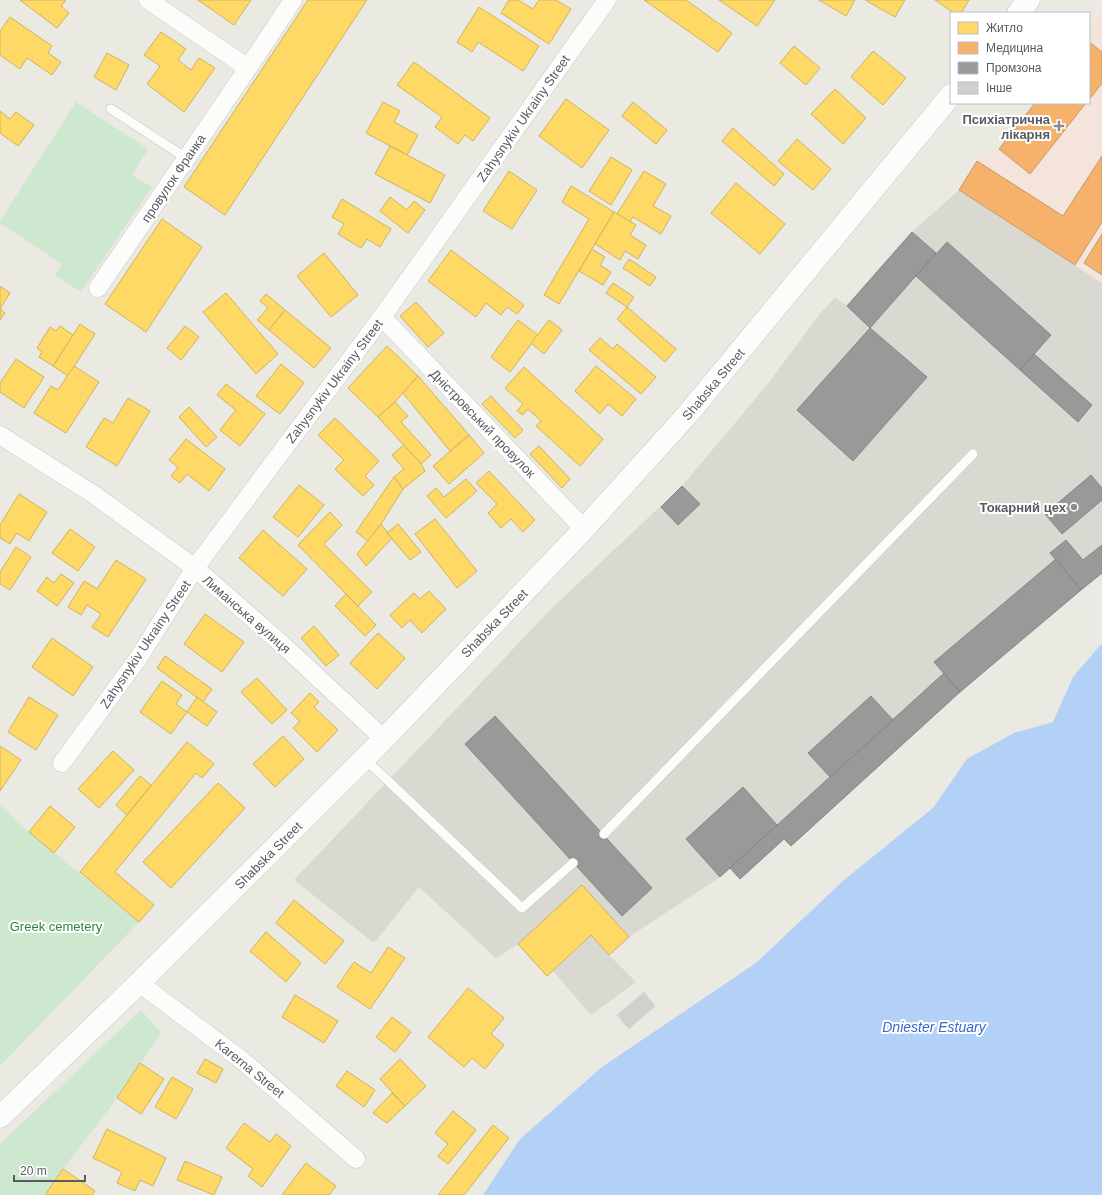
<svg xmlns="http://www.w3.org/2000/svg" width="1102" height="1195" viewBox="0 0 1102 1195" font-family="Arial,sans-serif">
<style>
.industrial{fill:#d9d8d1}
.medical{fill:#f4e4dc}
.green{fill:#cee8cf}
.water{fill:#b3d0f6}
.homes{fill:#ffd966;stroke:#cdb364}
.health{fill:#f6b26b;stroke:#c79868}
.industry{fill:#999;stroke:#868688}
.building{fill:#d1d0cc;stroke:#d9d7d1}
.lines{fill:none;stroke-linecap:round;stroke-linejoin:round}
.service-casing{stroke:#c8c8c7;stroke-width:10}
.minor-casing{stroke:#c8c8c7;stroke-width:19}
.secondary-casing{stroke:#c8c8c8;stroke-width:23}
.service{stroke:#fcfcfb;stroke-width:9}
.minor{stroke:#fcfcfb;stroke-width:18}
.secondary{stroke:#fcfcfb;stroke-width:22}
.poi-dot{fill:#8b8c8e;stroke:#fff;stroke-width:1.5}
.labels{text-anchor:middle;stroke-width:4;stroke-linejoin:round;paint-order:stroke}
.street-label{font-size:13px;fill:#585a61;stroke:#fff}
.poi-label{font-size:13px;font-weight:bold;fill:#585a61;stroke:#fff;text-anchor:end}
.park-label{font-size:13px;fill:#2d843e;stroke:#fff}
.water-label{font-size:14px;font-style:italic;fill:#3568cc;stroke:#fff}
</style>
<rect width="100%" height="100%" fill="#eae9e2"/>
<polygon class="industrial" points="959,190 1102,283 1102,573 960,692 791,846 784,839 740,879 730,868 720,877 629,937 609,955 636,982 591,1015 553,971 547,976 518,944 496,958 419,887 374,943 294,880 550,610 682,486 767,385 819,315 835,297 847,306 912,232"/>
<polygon class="medical" points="1102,9 1102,283 959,190 977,161 999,149 1035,103 1089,103 1089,32"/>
<g class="green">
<polygon points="76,102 148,149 132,175 152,187 81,292 55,275 62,264 0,223 0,221"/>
<polygon points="0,805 29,832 139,922 0,1066"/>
<polygon points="141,1010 161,1033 117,1098 63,1169 45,1195 0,1195 0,1144"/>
</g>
<polygon class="water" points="1102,643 1102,1195 483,1195 520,1139 602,1067 756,963 844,880 933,808 967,759 1014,733 1053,722 1073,677"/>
<g class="homes">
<polygon points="20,0 66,0 61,6 69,13 57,28"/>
<polygon points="198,0 251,0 234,25"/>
<polygon points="308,0 367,0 225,215 184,187"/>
<polygon points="509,0 518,0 533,9 539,0 556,0 571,9 549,44 501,13"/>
<polygon points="644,0 686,0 732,33 718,52"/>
<polygon points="719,0 775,0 757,26"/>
<polygon points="819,0 855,0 846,16"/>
<polygon points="865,0 905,0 895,17"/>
<polygon points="935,0 969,0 961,13 954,13"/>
<polygon points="479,7 539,46 523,71 478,42 472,52 457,42"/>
<polygon points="10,17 52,46 48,53 61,62 52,75 27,58 20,69 0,55 0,31"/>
<polygon points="161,32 186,49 178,60 191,70 199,58 215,68 184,112 147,84 160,66 144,55"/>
<polygon points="794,46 820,68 806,85 780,63"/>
<polygon points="873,51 906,78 883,105 851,77"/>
<polygon points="107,53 129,65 116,90 94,77"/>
<polygon points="414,62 490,118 473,141 465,135 458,144 435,127 442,117 397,85"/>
<polygon points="835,89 866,118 843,144 811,114"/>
<polygon points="566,99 609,130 582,168 539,136"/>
<polygon points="383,102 400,111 394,122 418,135 407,155 366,133"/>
<polygon points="633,102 667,130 656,144 622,116"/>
<polygon points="0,111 10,119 16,112 34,125 18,146 0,133"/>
<polygon points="733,128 784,174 774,186 722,141"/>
<polygon points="797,139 831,169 813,190 778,161"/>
<polygon points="390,146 445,175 430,203 375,174"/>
<polygon points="611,157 632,170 611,205 589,191"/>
<polygon points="509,171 537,190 512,229 483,211"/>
<polygon points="644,171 666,184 653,206 671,216 661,234 633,217 630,222 617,214"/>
<polygon points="736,183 785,224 760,254 711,213"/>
<polygon points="571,186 614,212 559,304 544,295 589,219 562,202"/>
<polygon points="390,197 407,210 414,201 425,210 408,233 380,211"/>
<polygon points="342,199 391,229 380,247 367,239 361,248 338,234 344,224 332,217"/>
<polygon points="614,212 636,225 630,235 646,245 638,259 625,251 620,260 595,244"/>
<polygon points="162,219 202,247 146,332 105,304"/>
<polygon points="592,249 605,257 600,265 611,272 603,285 579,271"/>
<polygon points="451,250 524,305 517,314 507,307 501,315 486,303 476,317 428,281"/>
<polygon points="324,253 358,295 331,317 297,276"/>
<polygon points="629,259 656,277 650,286 623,268"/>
<polygon points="613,283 634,297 627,307 606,293"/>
<polygon points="0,286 10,293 0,309"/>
<polygon points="226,293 278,354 256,374 203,312"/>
<polygon points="266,294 285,310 269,330 257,320 268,308 260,301"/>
<polygon points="416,302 444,333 428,347 400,316"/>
<polygon points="627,307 676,349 665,362 617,319"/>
<polygon points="0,309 5,313 0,320"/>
<polygon points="285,310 331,348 314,368 269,330"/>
<polygon points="518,320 538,335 510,372 491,357"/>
<polygon points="549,320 562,330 544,354 531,343"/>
<polygon points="80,324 95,334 68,376 53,366"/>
<polygon points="60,326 73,335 53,366 39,357 42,352 37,348 50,327 56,331"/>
<polygon points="185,326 199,337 181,360 167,348"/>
<polygon points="600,338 613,349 617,344 656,377 641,394 589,350"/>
<polygon points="387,346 418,376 395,402 378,417 348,388"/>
<polygon points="16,359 44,377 24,408 0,392 0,383"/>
<polygon points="281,364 304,383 280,414 256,396"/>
<polygon points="74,366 99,382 66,433 34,413 51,386 58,390"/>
<polygon points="596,366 636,399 622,416 608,404 600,414 575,391"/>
<polygon points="524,367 603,439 580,466 536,426 541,421 528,409 523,415 517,411 523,404 505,388"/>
<polygon points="418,376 469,435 450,451 403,393"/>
<polygon points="226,384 265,414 240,446 220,430 236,410 217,395"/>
<polygon points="491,396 523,430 515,438 482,404"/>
<polygon points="128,398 150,411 117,466 86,447 104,418 113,423"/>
<polygon points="395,402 408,416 401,422 431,455 421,464 378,417"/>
<polygon points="189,407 217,437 206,447 179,417"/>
<polygon points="335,418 379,461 365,476 374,485 363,496 335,469 344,460 318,435"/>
<polygon points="469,435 484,453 449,484 433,466"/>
<polygon points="186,439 225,469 209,491 187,474 180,483 171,476 178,467 169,460"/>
<polygon points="404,445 421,464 425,471 403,489 394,477 404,469 392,455"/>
<polygon points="539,446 570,479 562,488 530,454"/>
<polygon points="489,471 535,520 523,532 511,519 501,528 488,513 497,504 476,483"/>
<polygon points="394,477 403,489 381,524 368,541 356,532"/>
<polygon points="466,479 477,491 446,518 427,496 436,488 444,497"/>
<polygon points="299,485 324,505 298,537 273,517"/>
<polygon points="19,494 47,512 29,541 17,533 10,544 0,538 0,525"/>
<polygon points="330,512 342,525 324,544 372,592 358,606 298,545"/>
<polygon points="435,519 477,571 457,588 415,534"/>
<polygon points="381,524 392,538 366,566 357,554"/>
<polygon points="398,524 421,552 410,560 387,533"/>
<polygon points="70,529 95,547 78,571 52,553"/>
<polygon points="263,530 307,569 283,596 239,558"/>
<polygon points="16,547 31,557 10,590 0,584 0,572"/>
<polygon points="116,560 146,579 108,637 92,627 101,614 87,605 81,615 68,607 84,581 97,589"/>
<polygon points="61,574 74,583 57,606 37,591 47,577 54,583"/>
<polygon points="429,591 446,609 422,633 410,620 402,628 390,615 414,593 420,599"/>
<polygon points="346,594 376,625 365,636 335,606"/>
<polygon points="205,614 244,642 222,672 184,644"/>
<polygon points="314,626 339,655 326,666 301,638"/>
<polygon points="378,633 405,658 377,689 350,663"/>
<polygon points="52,638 93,667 73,696 32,667"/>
<polygon points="165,656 212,689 203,702 157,668"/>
<polygon points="257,678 287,710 272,724 241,692"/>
<polygon points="162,681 182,695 176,704 187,712 171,734 140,712"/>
<polygon points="310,693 319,702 314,707 338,730 317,752 293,728 300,721 291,713"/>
<polygon points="29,697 58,715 36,750 8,732"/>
<polygon points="197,697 217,712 207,726 187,712"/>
<polygon points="283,736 304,759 275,787 253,764"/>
<polygon points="187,742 214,764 202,778 196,773 115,872 154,905 139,922 80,872"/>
<polygon points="0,746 21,760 0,791"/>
<polygon points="113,751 134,770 99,808 78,789"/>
<polygon points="140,776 151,785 127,815 116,805"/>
<polygon points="218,783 245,808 171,888 143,862"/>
<polygon points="50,806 75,827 54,853 29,832"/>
<polygon points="582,885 629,937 609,955 591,935 547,976 518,944"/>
<polygon points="294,900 344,941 325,964 276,923"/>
<polygon points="266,932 301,963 286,982 250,951"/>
<polygon points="388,947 405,958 370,1009 337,987 354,962 371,973"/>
<polygon points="468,988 504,1018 491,1034 504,1045 485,1069 472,1058 464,1067 428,1037"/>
<polygon points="295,995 338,1021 324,1043 282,1017"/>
<polygon points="392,1017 411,1032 395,1052 376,1037"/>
<polygon points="205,1059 223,1069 216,1083 197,1073"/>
<polygon points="400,1059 426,1086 405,1106 380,1079"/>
<polygon points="140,1063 164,1079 141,1114 117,1098"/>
<polygon points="347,1071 375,1090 364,1107 336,1086"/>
<polygon points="172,1077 193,1089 176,1119 155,1107"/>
<polygon points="392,1093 405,1106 387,1123 373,1113"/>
<polygon points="453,1111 476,1130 448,1164 438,1156 448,1144 435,1133"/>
<polygon points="244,1123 270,1142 276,1134 291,1146 262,1187 248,1176 253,1169 226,1148"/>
<polygon points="493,1125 509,1138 464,1195 438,1195"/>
<polygon points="107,1129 166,1158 153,1186 140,1180 135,1191 117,1183 122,1172 93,1158"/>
<polygon points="185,1161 222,1177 214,1195 177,1180"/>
<polygon points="306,1163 336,1186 329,1195 282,1195"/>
<polygon points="63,1169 95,1191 92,1195 45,1195"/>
</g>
<g class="health">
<polygon points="1089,42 1102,52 1102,83 1089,100"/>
<polygon points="1035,103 1086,103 1030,174 999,149"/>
<polygon points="1102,156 1102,222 1075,265 959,190 977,161 1063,216"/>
<polygon points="1102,234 1102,275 1084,263"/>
</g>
<g class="industry">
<polygon points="912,232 936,253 870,328 847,306"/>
<polygon points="947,242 1051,335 1020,370 916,276"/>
<polygon points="870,328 927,377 853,461 797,410"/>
<polygon points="1034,354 1092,405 1078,422 1020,370"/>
<polygon points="1091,475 1102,488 1102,500 1062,534 1045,514"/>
<polygon points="682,486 700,504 678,525 661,507"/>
<polygon points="1066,540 1083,560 1102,545 1102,573 1081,590 1050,553"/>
<polygon points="1056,559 1081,590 960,692 934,662"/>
<polygon points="944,673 960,692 791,846 784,839 740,879 730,868"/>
<polygon points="871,696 893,720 830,777 808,753"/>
<polygon points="495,716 652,888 622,916 465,744"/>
<polygon points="743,787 777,825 720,877 686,839"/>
</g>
<polygon class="building" points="644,992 655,1006 629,1029 617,1015"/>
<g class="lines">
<defs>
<g id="service">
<polyline points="111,109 186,158"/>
<polyline points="364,758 522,908 573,863"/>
<polyline points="604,834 973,454"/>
</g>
<g id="minor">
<polyline points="148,0 248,68 293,0"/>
<polyline points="98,288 248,68"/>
<polyline points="382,317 584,529"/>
<polyline points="0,435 93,494 195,568 284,646 384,739"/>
<polyline points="62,763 139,657 195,568 382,317 607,0"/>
<polyline points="139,983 243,1061 356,1159"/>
</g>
<g id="secondary">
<polyline points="1018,13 1029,0"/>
<polyline points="0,1117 139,983 384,739 584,529 687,415 951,95"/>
</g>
</defs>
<use href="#service" class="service-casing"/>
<use href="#minor" class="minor-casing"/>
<use href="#secondary" class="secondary-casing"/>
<use href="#service" class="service"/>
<use href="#minor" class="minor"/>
<use href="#secondary" class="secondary"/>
</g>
<g class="poi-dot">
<path d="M1057 120h4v4h4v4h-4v4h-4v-4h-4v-4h4z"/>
<circle cx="1074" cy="507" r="4"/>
</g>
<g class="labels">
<g class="street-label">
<text transform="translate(523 118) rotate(-55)" y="5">Zahysnykiv Ukrainy Street</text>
<text transform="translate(173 178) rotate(-56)" y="5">провулок Франка</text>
<text transform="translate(334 381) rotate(-53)" y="5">Zahysnykiv Ukrainy Street</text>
<text transform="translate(713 384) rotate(-50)" y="5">Shabska Street</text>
<text transform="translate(483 423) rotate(46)" y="5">Дністровський провулок</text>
<text transform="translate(247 614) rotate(41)" y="5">Лиманська вулиця</text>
<text transform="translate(494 623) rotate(-46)" y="5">Shabska Street</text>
<text transform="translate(145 644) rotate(-56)" y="5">Zahysnykiv Ukrainy Street</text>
<text transform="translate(268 855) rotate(-45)" y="5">Shabska Street</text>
<text transform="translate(250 1068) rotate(39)" y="5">Karerna Street</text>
</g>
<g class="poi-label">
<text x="1050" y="124">Психіатрична<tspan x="1050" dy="15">лікарня</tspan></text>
<text x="1066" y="512">Токарний цех</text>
</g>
<g class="park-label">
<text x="56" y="931">Greek cemetery</text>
</g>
<g class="water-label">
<text x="934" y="1032">Dniester Estuary</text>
</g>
</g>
<rect x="950" y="12" width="140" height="92" fill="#ffffff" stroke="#bcbdc0"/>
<rect x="958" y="22" width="20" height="12" fill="#ffd966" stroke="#bcbdc0"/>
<text x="986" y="32" font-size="12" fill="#585a61">Житло</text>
<rect x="958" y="42" width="20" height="12" fill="#f6b26b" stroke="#bcbdc0"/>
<text x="986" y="52" font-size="12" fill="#585a61">Медицина</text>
<rect x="958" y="62" width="20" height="12" fill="#999999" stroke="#bcbdc0"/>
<text x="986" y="72" font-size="12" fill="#585a61">Промзона</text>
<rect x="958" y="82" width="20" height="12" fill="#d1d0cc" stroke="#bcbdc0"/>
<text x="986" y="92" font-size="12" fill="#585a61">Інше</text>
<path d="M14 1175v6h71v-6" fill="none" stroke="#585a61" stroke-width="2"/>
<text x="20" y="1175" font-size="12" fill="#585a61" stroke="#ffffff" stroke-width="3" paint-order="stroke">20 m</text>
</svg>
